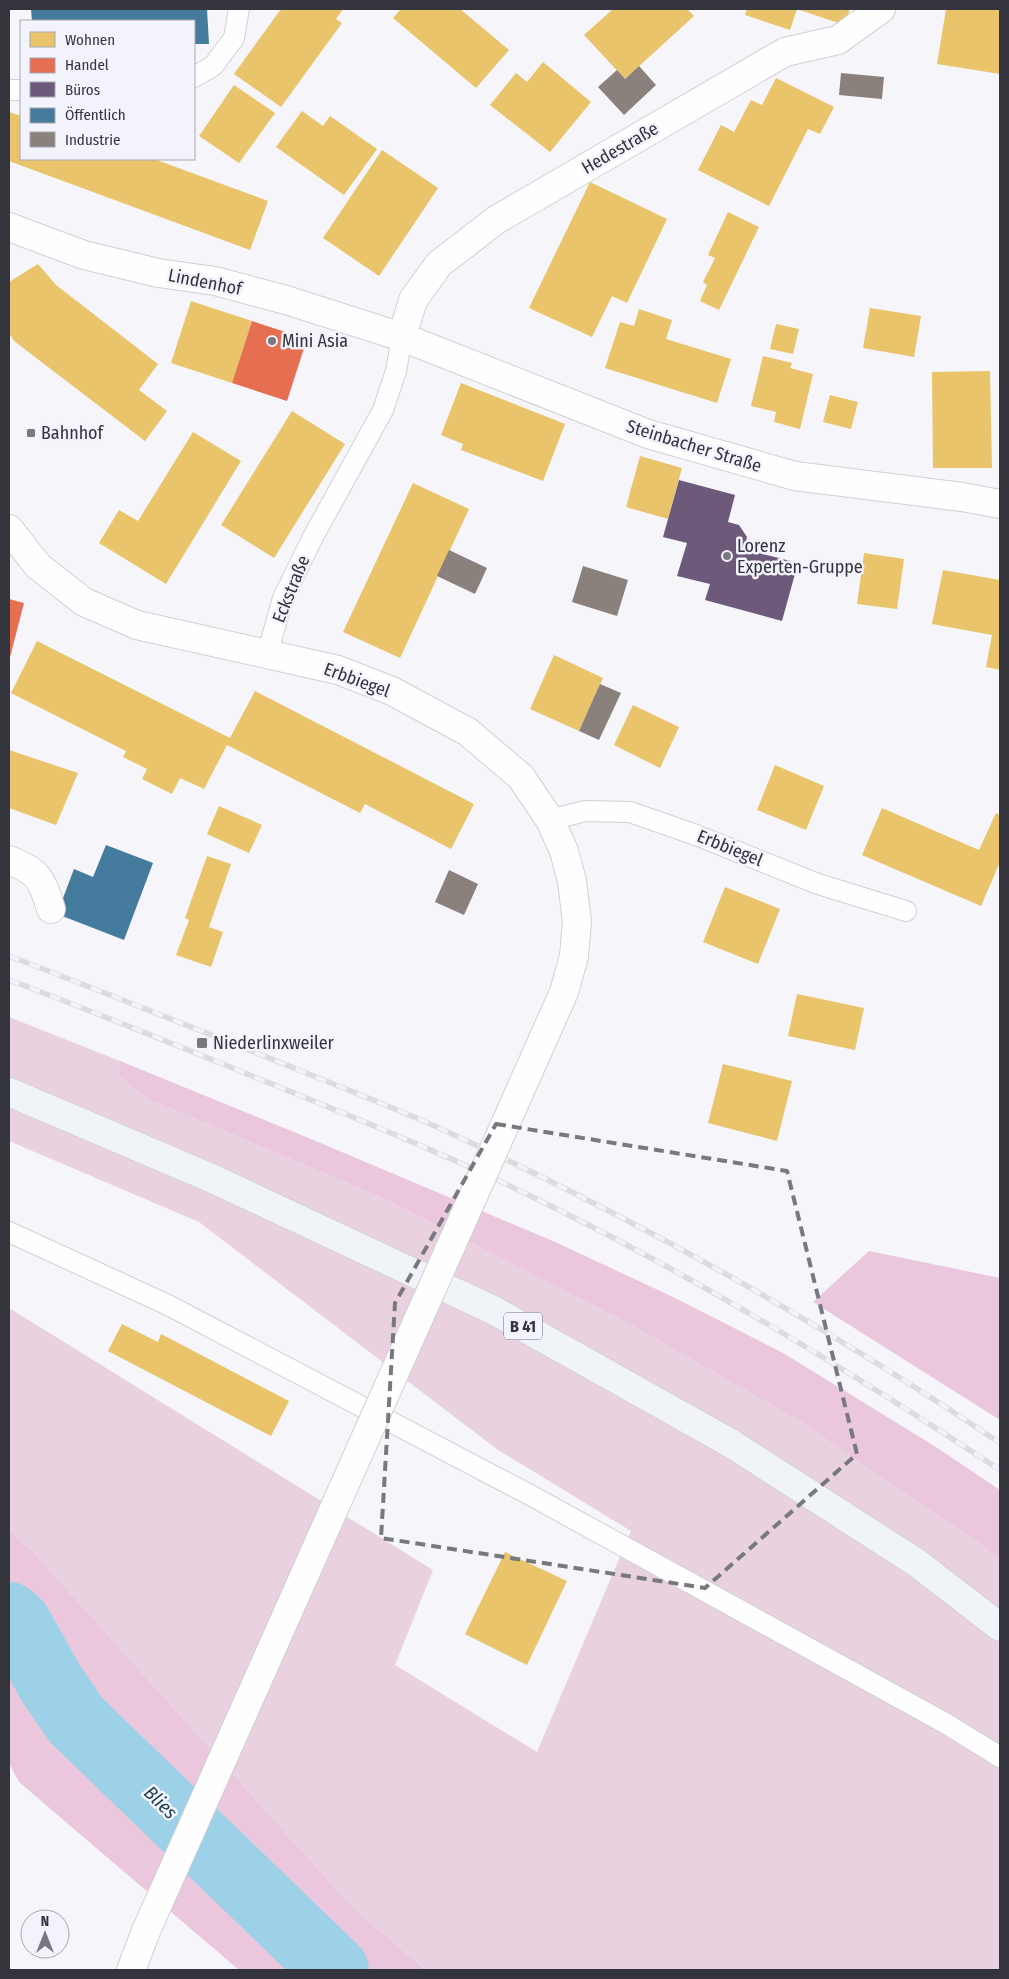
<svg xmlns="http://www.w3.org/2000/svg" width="1009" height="1979" viewBox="0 0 1009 1979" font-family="'Fira Sans Condensed',sans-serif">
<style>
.green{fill:#e9d1e0}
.forest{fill:#eac7dc}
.homes{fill:#e9c46a}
.shops{fill:#e76f51}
.offices{fill:#6d597a}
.public{fill:#457b9d}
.industry{fill:#8a817c}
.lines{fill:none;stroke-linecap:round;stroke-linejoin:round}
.river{stroke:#9cd1e7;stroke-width:68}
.service-casing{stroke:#d0d0d6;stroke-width:22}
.minor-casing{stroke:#d0d0d6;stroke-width:30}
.secondary-casing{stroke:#d0d0d6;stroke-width:30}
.trunk-casing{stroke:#d2d2d7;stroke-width:30}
.service{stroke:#fefefe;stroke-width:20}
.minor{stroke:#fefefe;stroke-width:28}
.secondary{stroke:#fefefe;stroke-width:28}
.trunk{stroke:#f0f4f8;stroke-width:28}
.rail-casing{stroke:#dcdcdd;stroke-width:5.5}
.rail{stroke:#f3f3fc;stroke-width:4;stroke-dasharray:11;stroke-linecap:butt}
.secondary-bridge-casing{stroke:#d0d0d6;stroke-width:30;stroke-linecap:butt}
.secondary-bridge{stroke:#fefefe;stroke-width:28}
.marked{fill:none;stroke:#78787f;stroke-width:4;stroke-dasharray:10 6;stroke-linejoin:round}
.poi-dot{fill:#78787f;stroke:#f3f3fc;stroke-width:2}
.labels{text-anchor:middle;stroke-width:5;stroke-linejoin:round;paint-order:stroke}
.shield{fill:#f3f3fc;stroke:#6d6d76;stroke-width:1}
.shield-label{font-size:16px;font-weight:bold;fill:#34343d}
.street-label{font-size:18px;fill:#34343d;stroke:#f3f3fc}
.poi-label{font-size:18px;fill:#34343d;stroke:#f3f3fc;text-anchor:start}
.water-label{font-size:19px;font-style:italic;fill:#1b3e4b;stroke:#f3f3fc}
</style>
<rect width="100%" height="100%" fill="#f5f5fa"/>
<polygon class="green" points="9,1017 120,1061 118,1076 151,1100 385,1199 624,1321 798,1420 1000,1558 1000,1970 426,1970 354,1909 36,1555 9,1530 9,1308 433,1570 395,1665 537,1752 631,1531 498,1450 199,1222 9,1141"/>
<g class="forest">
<polygon points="120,1061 311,1139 553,1241 673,1297 783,1353 936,1447 1000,1490 1000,1558 798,1420 624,1321 385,1199 151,1100 118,1076"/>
<polygon points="869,1251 1000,1278 1000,1420 813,1302"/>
<polygon points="9,1530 36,1555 354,1909 426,1970 239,1970 19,1782 9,1763"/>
</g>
<g class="homes">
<polygon points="281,9 343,9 336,19 342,23 281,107 234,74"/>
<polygon points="401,9 460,9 509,50 476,88 393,18"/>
<polygon points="613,9 687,9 694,16 625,79 584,35"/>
<polygon points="747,9 797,9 790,30 745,15"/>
<polygon points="797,9 850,9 844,25"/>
<polygon points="946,9 1000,9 1000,74 937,64"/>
<polygon points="543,62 591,102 550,152 490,105 516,73 527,82"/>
<polygon points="776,78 834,107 820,134 808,129 769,206 698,170 721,125 734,132 751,100 762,105"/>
<polygon points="234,85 275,113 239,163 199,136"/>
<polygon points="302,111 323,126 330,116 377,149 344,195 276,147"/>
<polygon points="9,112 21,116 21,159 154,159 268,201 250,250 9,161"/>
<polygon points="382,150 438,188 379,276 323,238"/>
<polygon points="590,182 667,219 627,303 612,296 592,337 529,308"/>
<polygon points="728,212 759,227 719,310 700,301 707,285 703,282 715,258 708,255"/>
<polygon points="38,264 56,285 158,364 139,390 167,411 145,441 14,341 9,333 9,282"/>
<polygon points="191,301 252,321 232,383 171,363"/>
<polygon points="870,308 921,316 914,357 863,348"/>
<polygon points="639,309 672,320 666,339 731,359 717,403 605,368 620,322 634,326"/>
<polygon points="776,324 799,329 793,354 770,349"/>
<polygon points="763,356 792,363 790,368 813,374 800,429 774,422 776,412 751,406"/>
<polygon points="990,371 992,468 933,468 932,372"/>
<polygon points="461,383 565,424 543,481 461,450 463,444 441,435"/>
<polygon points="830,395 858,402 851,429 823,422"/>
<polygon points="292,411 345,444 274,558 221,525"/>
<polygon points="193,432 241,461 166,584 99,543 119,510 138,521"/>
<polygon points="640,456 682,468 668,519 626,507"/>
<polygon points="413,483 469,509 400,658 343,632"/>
<polygon points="864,553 904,559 897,609 857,604"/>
<polygon points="943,570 1000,580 1000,670 986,667 992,635 932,624"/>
<polygon points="37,641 230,738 255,691 474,804 451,849 365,804 360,813 227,745 204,789 180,778 172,794 142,779 147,769 123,757 126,751 11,693"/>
<polygon points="554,655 603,678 579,731 530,709"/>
<polygon points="633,705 679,727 660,768 614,745"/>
<polygon points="9,750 78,773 56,825 9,808"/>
<polygon points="775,765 824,786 806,830 757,810"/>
<polygon points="219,806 262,825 249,853 207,834"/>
<polygon points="882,808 979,850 996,813 1000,815 1000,862 981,906 862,855"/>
<polygon points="207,856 231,864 209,927 223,932 211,967 176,955 189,920 185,918"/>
<polygon points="725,887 780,909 758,964 703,942"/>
<polygon points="797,994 864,1008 855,1050 788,1036"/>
<polygon points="723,1064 792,1081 777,1141 708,1123"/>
<polygon points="122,1324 158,1342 161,1334 289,1401 271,1436 108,1351"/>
<polygon points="505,1552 567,1581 527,1665 465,1634"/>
</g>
<g class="shops">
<polygon points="252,321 307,339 287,401 232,383"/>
<polygon points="9,599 24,603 9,661"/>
</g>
<polygon class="offices" points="679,480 735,495 728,522 739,525 747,537 744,549 798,563 782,621 705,600 710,584 677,576 687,543 663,537"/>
<g class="public">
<polygon points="31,9 207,9 209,44 194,44 194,21 32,21"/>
<polygon points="106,845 153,863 124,940 57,914 74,869 93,877"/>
</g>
<g class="industry">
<polygon points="639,66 656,85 624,115 598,87 617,70 625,79"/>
<polygon points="841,73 884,77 882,99 839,95"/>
<polygon points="449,550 487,568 475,594 437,576"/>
<polygon points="583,566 628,580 617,616 572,602"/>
<polygon points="600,684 621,693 599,740 579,731"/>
<polygon points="449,870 478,884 464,915 435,902"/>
</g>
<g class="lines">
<polyline class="river" points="9,1616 17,1623 52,1685 76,1720 335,1970"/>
<defs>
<g id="service">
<polyline points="194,77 213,66 234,38 239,9"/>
<polyline points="9,90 21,90"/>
<polyline points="267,655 283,598 313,537 383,410 396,371 402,337"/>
<polyline points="550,820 585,811 630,812 696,835 818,884 906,911"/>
<polyline points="9,1232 168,1305 532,1496 945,1723 1000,1757"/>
</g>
<g id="minor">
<polyline points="9,227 84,255 158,273 215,281 286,300 402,337 648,434 795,476 962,497 1000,504"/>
<polyline points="402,337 413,300 439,264 496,220 785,52 838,40 881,9"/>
<path d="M9,860C40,873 41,878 51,909"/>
</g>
<g id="secondary">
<polyline points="9,529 38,566 84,602 137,625 338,670 392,691 468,732 521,777 550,820 564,851 572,881 577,922 574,956"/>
<polyline points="131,1970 146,1931"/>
</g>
<polyline id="trunk" points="9,1092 211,1178 493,1310 732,1444 917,1563 1000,1627"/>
</defs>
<use href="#service" class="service-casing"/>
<use href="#minor" class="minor-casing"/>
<use href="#secondary" class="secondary-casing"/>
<use href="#trunk" class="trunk-casing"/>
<use href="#service" class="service"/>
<use href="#minor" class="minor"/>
<use href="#secondary" class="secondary"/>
<use href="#trunk" class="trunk"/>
<defs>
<g id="rail">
<path d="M9,956C104,992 199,1030 294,1068C345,1089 398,1109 448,1132C640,1221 825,1325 1000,1443"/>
<path d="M9,980C103,1015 196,1053 289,1091C380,1128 471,1165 559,1210C711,1286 858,1376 1000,1470"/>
</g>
</defs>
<use href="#rail" class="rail-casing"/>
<use href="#rail" class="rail"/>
<defs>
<polyline id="secondary-bridge" points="146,1931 564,992 574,956"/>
</defs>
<use href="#secondary-bridge" class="secondary-bridge-casing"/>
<use href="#secondary-bridge" class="secondary-bridge"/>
</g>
<path class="marked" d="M496,1124L787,1171L857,1454L705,1588L381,1538L395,1303Z"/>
<g class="poi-dot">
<circle cx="272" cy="341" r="5"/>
<rect x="26" y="428" width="10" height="10" rx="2.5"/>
<circle cx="727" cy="556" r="5"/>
<rect x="196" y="1037" width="12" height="12" rx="2.5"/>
</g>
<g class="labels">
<rect class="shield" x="504" y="1312.5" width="38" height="27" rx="4"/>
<g class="shield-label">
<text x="523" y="1332">B 41</text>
</g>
<g class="street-label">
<text transform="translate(620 148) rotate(-30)" y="6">Hedestraße</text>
<text transform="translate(205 282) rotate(11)" y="6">Lindenhof</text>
<text transform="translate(694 446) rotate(17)" y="6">Steinbacher Straße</text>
<text transform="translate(291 589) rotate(-68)" y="6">Eckstraße</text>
<text transform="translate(357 680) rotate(20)" y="6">Erbbiegel</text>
<text transform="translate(730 848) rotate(22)" y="6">Erbbiegel</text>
</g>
<g class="poi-label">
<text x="282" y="347">Mini Asia</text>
<text x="41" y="439">Bahnhof</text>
<text x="737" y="552">Lorenz<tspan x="737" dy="21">Experten-Gruppe</tspan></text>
<text x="213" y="1049">Niederlinxweiler</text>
</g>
<g class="water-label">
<text transform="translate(161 1802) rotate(44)" y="7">Blies</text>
</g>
</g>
<rect width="1009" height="1979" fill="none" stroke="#34343d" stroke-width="20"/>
<rect x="20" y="20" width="175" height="140" fill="#f3f3fc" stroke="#a7a7b0"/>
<rect x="30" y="32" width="25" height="15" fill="#e9c46a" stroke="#a7a7b0"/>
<text x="65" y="45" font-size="15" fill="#34343d">Wohnen</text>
<rect x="30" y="58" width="25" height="15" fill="#e76f51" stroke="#a7a7b0"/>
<text x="65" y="70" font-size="15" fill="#34343d">Handel</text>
<rect x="30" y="82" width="25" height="15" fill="#6d597a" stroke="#a7a7b0"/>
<text x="65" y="95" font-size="15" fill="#34343d">Büros</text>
<rect x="30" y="108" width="25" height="15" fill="#457b9d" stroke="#a7a7b0"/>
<text x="65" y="120" font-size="15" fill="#34343d">Öffentlich</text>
<rect x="30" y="132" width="25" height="15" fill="#8a817c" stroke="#a7a7b0"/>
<text x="65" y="145" font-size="15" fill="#34343d">Industrie</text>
<g transform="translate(45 1934)"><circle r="24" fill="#f3f3fc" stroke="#a7a7b0"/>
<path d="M0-4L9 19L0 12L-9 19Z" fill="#78787f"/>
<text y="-8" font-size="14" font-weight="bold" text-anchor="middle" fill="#34343d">N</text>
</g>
</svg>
